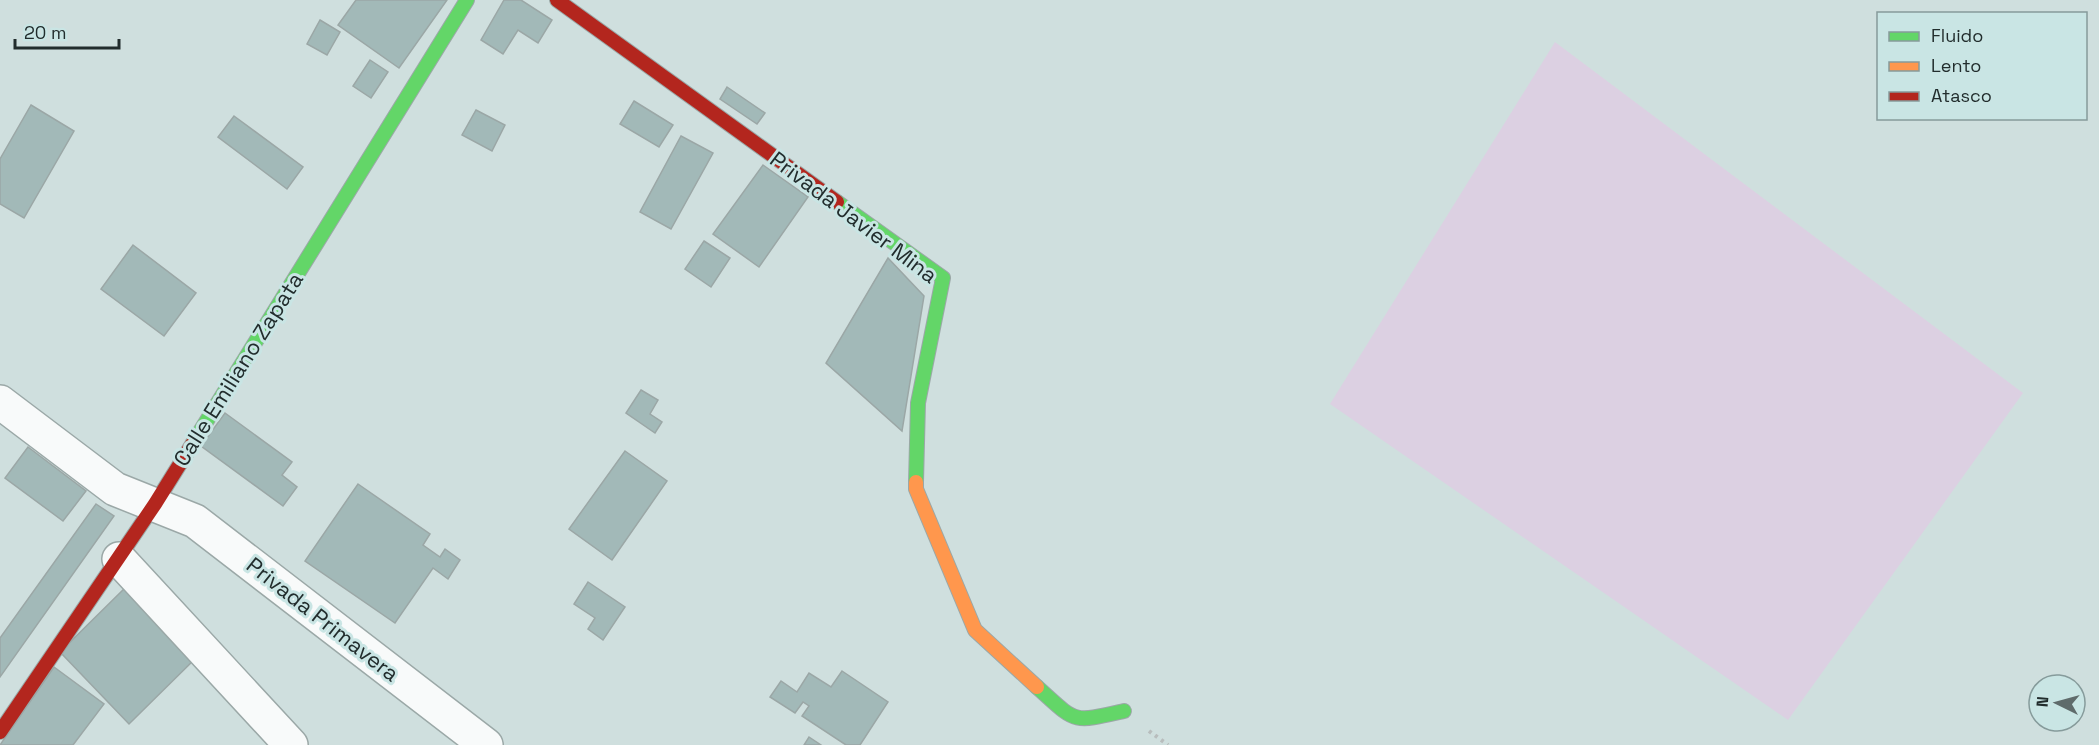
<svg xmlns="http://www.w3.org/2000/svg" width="2099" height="745" viewBox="0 0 2099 745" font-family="'Space Grotesk',sans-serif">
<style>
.green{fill:#dcd0e2}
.building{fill:#a2b9b8;stroke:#9ba7a6;stroke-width:1.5}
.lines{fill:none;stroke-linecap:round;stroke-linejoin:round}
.street-casing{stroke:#9ba8a7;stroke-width:36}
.fast-casing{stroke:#9ba8a7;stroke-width:16}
.slow-casing{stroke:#9ba8a7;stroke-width:16}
.jam-casing{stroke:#9ba8a7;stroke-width:16}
.path{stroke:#b8bdbd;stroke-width:4;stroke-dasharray:3 4.5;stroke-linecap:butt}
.street{stroke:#f8fafa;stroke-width:33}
.fast{stroke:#63d668;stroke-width:14}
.slow{stroke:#ff974d;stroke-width:14}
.jam{stroke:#b3261e;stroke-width:14}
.labels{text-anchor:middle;stroke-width:6;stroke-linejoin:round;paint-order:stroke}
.street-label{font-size:22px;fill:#222d2d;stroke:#c9e5e4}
</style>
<rect width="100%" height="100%" fill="#cfdfde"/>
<polygon class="green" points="1555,42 2023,393 1788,720 1330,404"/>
<g class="building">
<polygon points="356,0 447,0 399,68 338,25"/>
<polygon points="504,0 521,0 552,20 538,43 518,30 503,54 481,40"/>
<polygon points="320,20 340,32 327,55 307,44"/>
<polygon points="370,60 388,72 371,98 353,86"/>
<polygon points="727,87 765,113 757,124 720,99"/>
<polygon points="634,101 673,125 659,147 620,124"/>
<polygon points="31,105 74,131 24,218 0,204 0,159"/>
<polygon points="476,110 505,125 492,151 462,135"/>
<polygon points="234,116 303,167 287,189 218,137"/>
<polygon points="681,136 713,153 671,229 640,212"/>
<polygon points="763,165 808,197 759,267 713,234"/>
<polygon points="704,241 730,258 711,287 685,269"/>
<polygon points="133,245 196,293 164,336 101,289"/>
<polygon points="888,258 924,296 902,431 826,363"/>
<polygon points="641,390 658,400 650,414 662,422 655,433 626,413"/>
<polygon points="225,413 292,462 282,475 297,487 283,506 201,446"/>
<polygon points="28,447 86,491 63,521 5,478"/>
<polygon points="625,451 667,481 612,560 569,529"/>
<polygon points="358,484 430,534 423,545 440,557 445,549 460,560 448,579 433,568 395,623 305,561"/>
<polygon points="96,504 114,516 0,677 0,638"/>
<polygon points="133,580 202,652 129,724 60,652"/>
<polygon points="588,582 625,607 603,640 588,629 595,618 574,604"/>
<polygon points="54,667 104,704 73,745 0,745"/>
<polygon points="842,671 888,702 860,745 846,745 802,716 809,706 803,702 795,713 770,697 781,681 797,692 809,673 831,687"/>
<polygon points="809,737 821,745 804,745"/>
</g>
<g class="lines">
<defs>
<g id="street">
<polyline points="0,402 115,489 195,521 486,745"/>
<polyline points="119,559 291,745"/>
</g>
<g id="fast">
<polyline points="837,202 943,278 918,403 916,482"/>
<polyline points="193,443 467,0"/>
<path d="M1037,687C1077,723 1071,723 1124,711"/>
</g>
<polyline id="slow" points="916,482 916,489 975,630 1037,687"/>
<g id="jam">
<polyline points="557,0 837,202"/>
<polyline points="0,732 155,504 193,443"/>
</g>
</defs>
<use href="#street" class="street-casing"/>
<use href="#fast" class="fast-casing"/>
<use href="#slow" class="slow-casing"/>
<use href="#jam" class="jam-casing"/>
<polyline class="path" points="1149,731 1168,745"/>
<use href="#street" class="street"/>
<use href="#fast" class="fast"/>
<use href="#slow" class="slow"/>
<use href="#jam" class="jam"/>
</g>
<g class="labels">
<g class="street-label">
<text transform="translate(854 217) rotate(37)" y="8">Privada Javier Mina</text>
<text transform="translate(238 369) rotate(-58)" y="8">Calle Emiliano Zapata</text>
<text transform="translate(323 619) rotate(38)" y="8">Privada Primavera</text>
</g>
</g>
<rect x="1877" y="12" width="210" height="108" fill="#c9e5e4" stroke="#869b9b" stroke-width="1.5"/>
<rect x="1889" y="32" width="30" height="9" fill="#63d668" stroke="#869b9b" stroke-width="1.5"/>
<text x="1931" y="42" font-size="18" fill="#222d2d">Fluido</text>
<rect x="1889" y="62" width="30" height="9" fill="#ff974d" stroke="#869b9b" stroke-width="1.5"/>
<text x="1931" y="72" font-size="18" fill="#222d2d">Lento</text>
<rect x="1889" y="92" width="30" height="9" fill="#b3261e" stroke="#869b9b" stroke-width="1.5"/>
<text x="1931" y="102" font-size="18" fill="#222d2d">Atasco</text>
<g transform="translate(2057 703) rotate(275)"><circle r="28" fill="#c9e5e4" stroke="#869b9b" stroke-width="1.5"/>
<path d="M0-4.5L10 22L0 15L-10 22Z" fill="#5f6b6b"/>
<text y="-9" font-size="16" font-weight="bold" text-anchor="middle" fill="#222d2d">N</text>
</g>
<path d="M15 39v9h104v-9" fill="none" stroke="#222d2d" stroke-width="3"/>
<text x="24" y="39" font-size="18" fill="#222d2d" stroke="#c9e5e4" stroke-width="4.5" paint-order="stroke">20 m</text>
</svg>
